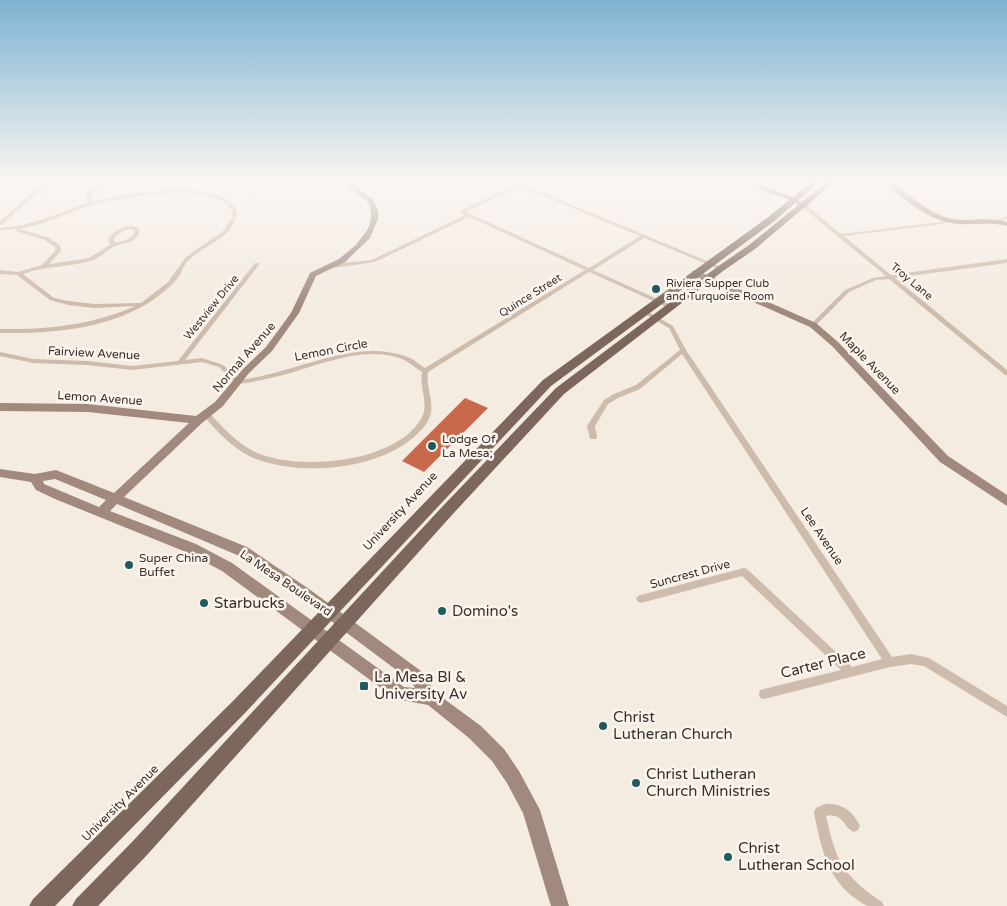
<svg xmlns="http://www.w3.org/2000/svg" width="1007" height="906" viewBox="0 0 1007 906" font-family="'Varela Round',sans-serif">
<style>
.building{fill:#c8694b}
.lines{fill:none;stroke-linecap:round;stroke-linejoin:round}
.street{fill:#cdbbac;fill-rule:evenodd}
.secondary{fill:#a18a7d;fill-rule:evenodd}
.primary{fill:#7d675c;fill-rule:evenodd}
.poi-dot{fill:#1f5a5e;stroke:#fbf5ee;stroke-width:2}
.labels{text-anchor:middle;stroke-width:5;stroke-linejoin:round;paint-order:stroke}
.far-street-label{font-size:11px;fill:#3b302b;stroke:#fbf5ee}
.far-poi-label{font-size:11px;fill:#3b302b;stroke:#fbf5ee;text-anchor:start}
.street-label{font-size:12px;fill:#3b302b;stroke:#fbf5ee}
.poi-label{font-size:12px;fill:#3b302b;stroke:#fbf5ee;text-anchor:start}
.near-poi-label{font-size:15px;fill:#3b302b;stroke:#fbf5ee;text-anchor:start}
.near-street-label{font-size:15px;fill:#3b302b;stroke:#fbf5ee}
</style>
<rect width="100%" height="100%" fill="#f4ebe1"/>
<polygon class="building" points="465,398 488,408 424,472 402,461"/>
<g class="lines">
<g class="street">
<polygon points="0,180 4,180 0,182"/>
<polygon points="54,180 60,180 34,196 0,226 0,222 30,194"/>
<path d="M113,180H119L94,192L90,197L93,202C124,194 195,182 224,198C230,201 234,206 237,212C233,239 207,243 190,259C185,263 183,269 180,275C176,280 172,285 167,289C123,328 57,334 0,333V329C46,330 93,325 135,306L95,308L68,305L50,300L17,275L0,274V270L18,272L42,265L55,251V247L45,240L16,231V229L0,230V228C32,226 59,213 88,203L86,197L90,190ZM157,194C179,193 220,189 233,212L231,219L223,231L186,257L168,282L141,303L95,304L68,301L54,298L23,274C45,265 70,268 93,260C101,257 106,251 113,247C124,242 138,244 140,229C129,222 116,229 108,239L110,245L89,258L49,264L61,251L60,245L49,238L20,229C42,225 62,215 83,208C107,200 132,196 157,194ZM128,229L135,230C133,239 123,241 115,243L114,239C117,234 122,231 128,229Z"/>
<path d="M505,180H512L724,268L719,269L644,238L593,270L673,306V308H669L589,272L428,372C425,388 437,405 428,421C397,470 300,479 251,457C233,448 215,430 202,414L206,412H208C223,427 236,443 255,452C297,472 399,463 422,417C429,403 419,387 422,372C416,368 409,362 402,359C367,345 321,364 287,374C271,378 255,382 238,384H236L219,367L202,362L132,370L87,365L33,363L0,356V352L33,359L87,361L132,366L178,361L255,263H259V265L185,360L202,358L223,365L239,380C254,378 267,375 281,371C321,360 364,342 405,356C412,358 419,364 425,368L585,270L469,217L375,262L333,268L330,266L333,264L372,260L465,215L460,213V211L515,185ZM519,186L640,236L589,268L466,212Z"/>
<polygon points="802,205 806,205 841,234 942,222 945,219 949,219 949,221 943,224 844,236 891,275 1007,259 1007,263 895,278 1007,370 1007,375 1005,375 889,279 876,280 849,292 815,326 811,326 811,324 845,290 873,278 886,276 802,207"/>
<polygon points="1007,216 1007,219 998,222 996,221"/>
<polygon points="645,310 673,326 686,350 892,657 911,654 929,658 1007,706 1007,717 924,666 911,664 890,667 764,699 760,698 759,694 760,690 764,689 841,670 742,576 641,603 638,602 636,599 638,596 641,595 744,568 747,569 852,667 882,659 682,354 640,389 618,398 608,404 595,426 597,437 596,439 590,439 587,426 604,400 614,394 636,385 680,350 669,328 643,313 642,312"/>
<path d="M825,804C841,802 854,812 860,826L858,830L854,832C842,827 845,813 826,816C836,861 843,876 882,902L884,906C879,906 874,906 869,906C863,905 857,899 852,896C826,875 820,843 814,812L816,808Z"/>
</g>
<g class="secondary">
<path d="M338,180H346L355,185L373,200L378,210V219L370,238L345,262L316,276L299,313L272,351L249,373L223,406L202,423L124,497L247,547L309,589L421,671L436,693L481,726L504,749L519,771L540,810L569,906H551L523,813L507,783L492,761L469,738L428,705L396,699L222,571L186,552L55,499L36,490L31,482L0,477V469L35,474L56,470L114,493L189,423L88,412L0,411V403L88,404L196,416L215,402L243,369L266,347L291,313L310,273L339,259L356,245L368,229L371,219V210L367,201ZM55,479L106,500L99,507L44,484L43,481ZM117,504L237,555L299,597L411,681L415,688L404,687L232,563L196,544L110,511Z"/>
<path d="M731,180C748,180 795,195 808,206L801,208L793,201Z"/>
<path d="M882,180H890C909,194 929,215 953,219C971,222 989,216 1007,222V226C991,222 976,225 960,224C931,223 902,199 882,180Z"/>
<polygon points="692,271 698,271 816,323 838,342 948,456 1007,495 1007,506 940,462 832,346 810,327 692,275"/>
</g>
<g class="primary">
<polygon points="814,180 822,180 773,222 551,386 244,714 55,906 29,906 33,899 232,702 543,380 767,218"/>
<polygon points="829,180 837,180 755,249 723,271 564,394 451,516 147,855 98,906 72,906 76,899 133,841 441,508 556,388 717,267 749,245"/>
</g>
</g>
<linearGradient id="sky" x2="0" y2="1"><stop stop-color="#7eb2d2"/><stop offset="0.59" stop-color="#faf6f2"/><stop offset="1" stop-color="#faf6f2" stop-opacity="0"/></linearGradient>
<rect width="1007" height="307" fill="url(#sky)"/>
<g class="poi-dot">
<circle cx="656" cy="289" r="5"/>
<circle cx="432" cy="446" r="5"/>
<circle cx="129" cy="565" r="5"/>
<circle cx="204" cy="603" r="5"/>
<circle cx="442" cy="611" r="5"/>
<rect x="359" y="681" width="10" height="10" rx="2.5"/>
<circle cx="603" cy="726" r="5"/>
<circle cx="636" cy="783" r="5"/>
<circle cx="728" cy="857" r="5"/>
</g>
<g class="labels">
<g class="far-street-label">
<text transform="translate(912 281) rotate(40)" y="4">Troy Lane</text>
<text transform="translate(530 295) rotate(-32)" y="4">Quince Street</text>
<text transform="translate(211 307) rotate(-51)" y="4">Westview Drive</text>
</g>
<g class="far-poi-label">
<text x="666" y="287">Riviera Supper Club<tspan x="666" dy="13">and Turquoise Room</tspan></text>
</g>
<g class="street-label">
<text transform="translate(331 350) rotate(-11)" y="4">Lemon Circle</text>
<text transform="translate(94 353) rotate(3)" y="4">Fairview Avenue</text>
<text transform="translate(244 357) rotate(-49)" y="4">Normal Avenue</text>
<text transform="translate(870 363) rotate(46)" y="4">Maple Avenue</text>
<text transform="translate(100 398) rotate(4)" y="4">Lemon Avenue</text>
<text transform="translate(400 511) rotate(-47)" y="4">University Avenue</text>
<text transform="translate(822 536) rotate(56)" y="4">Lee Avenue</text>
<text transform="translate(690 574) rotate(-15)" y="4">Suncrest Drive</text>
<text transform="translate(286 583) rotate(34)" y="4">La Mesa Boulevard</text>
<text transform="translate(120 803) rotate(-45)" y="4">University Avenue</text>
</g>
<g class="poi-label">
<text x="442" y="443">Lodge Of<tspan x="442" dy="14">La Mesa;</tspan></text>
<text x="139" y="562">Super China<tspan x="139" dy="14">Buffet</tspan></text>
</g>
<g class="near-poi-label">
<text x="214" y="608">Starbucks</text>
<text x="452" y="616">Domino's</text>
<text x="374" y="682">La Mesa Bl &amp;<tspan x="374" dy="17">University Av</tspan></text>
<text x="613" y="722">Christ<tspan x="613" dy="17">Lutheran Church</tspan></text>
<text x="646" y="779">Christ Lutheran<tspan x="646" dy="17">Church Ministries</tspan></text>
<text x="738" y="853">Christ<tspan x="738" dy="17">Lutheran School</tspan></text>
</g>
<g class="near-street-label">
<text transform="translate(823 663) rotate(-14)" y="5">Carter Place</text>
</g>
</g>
</svg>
